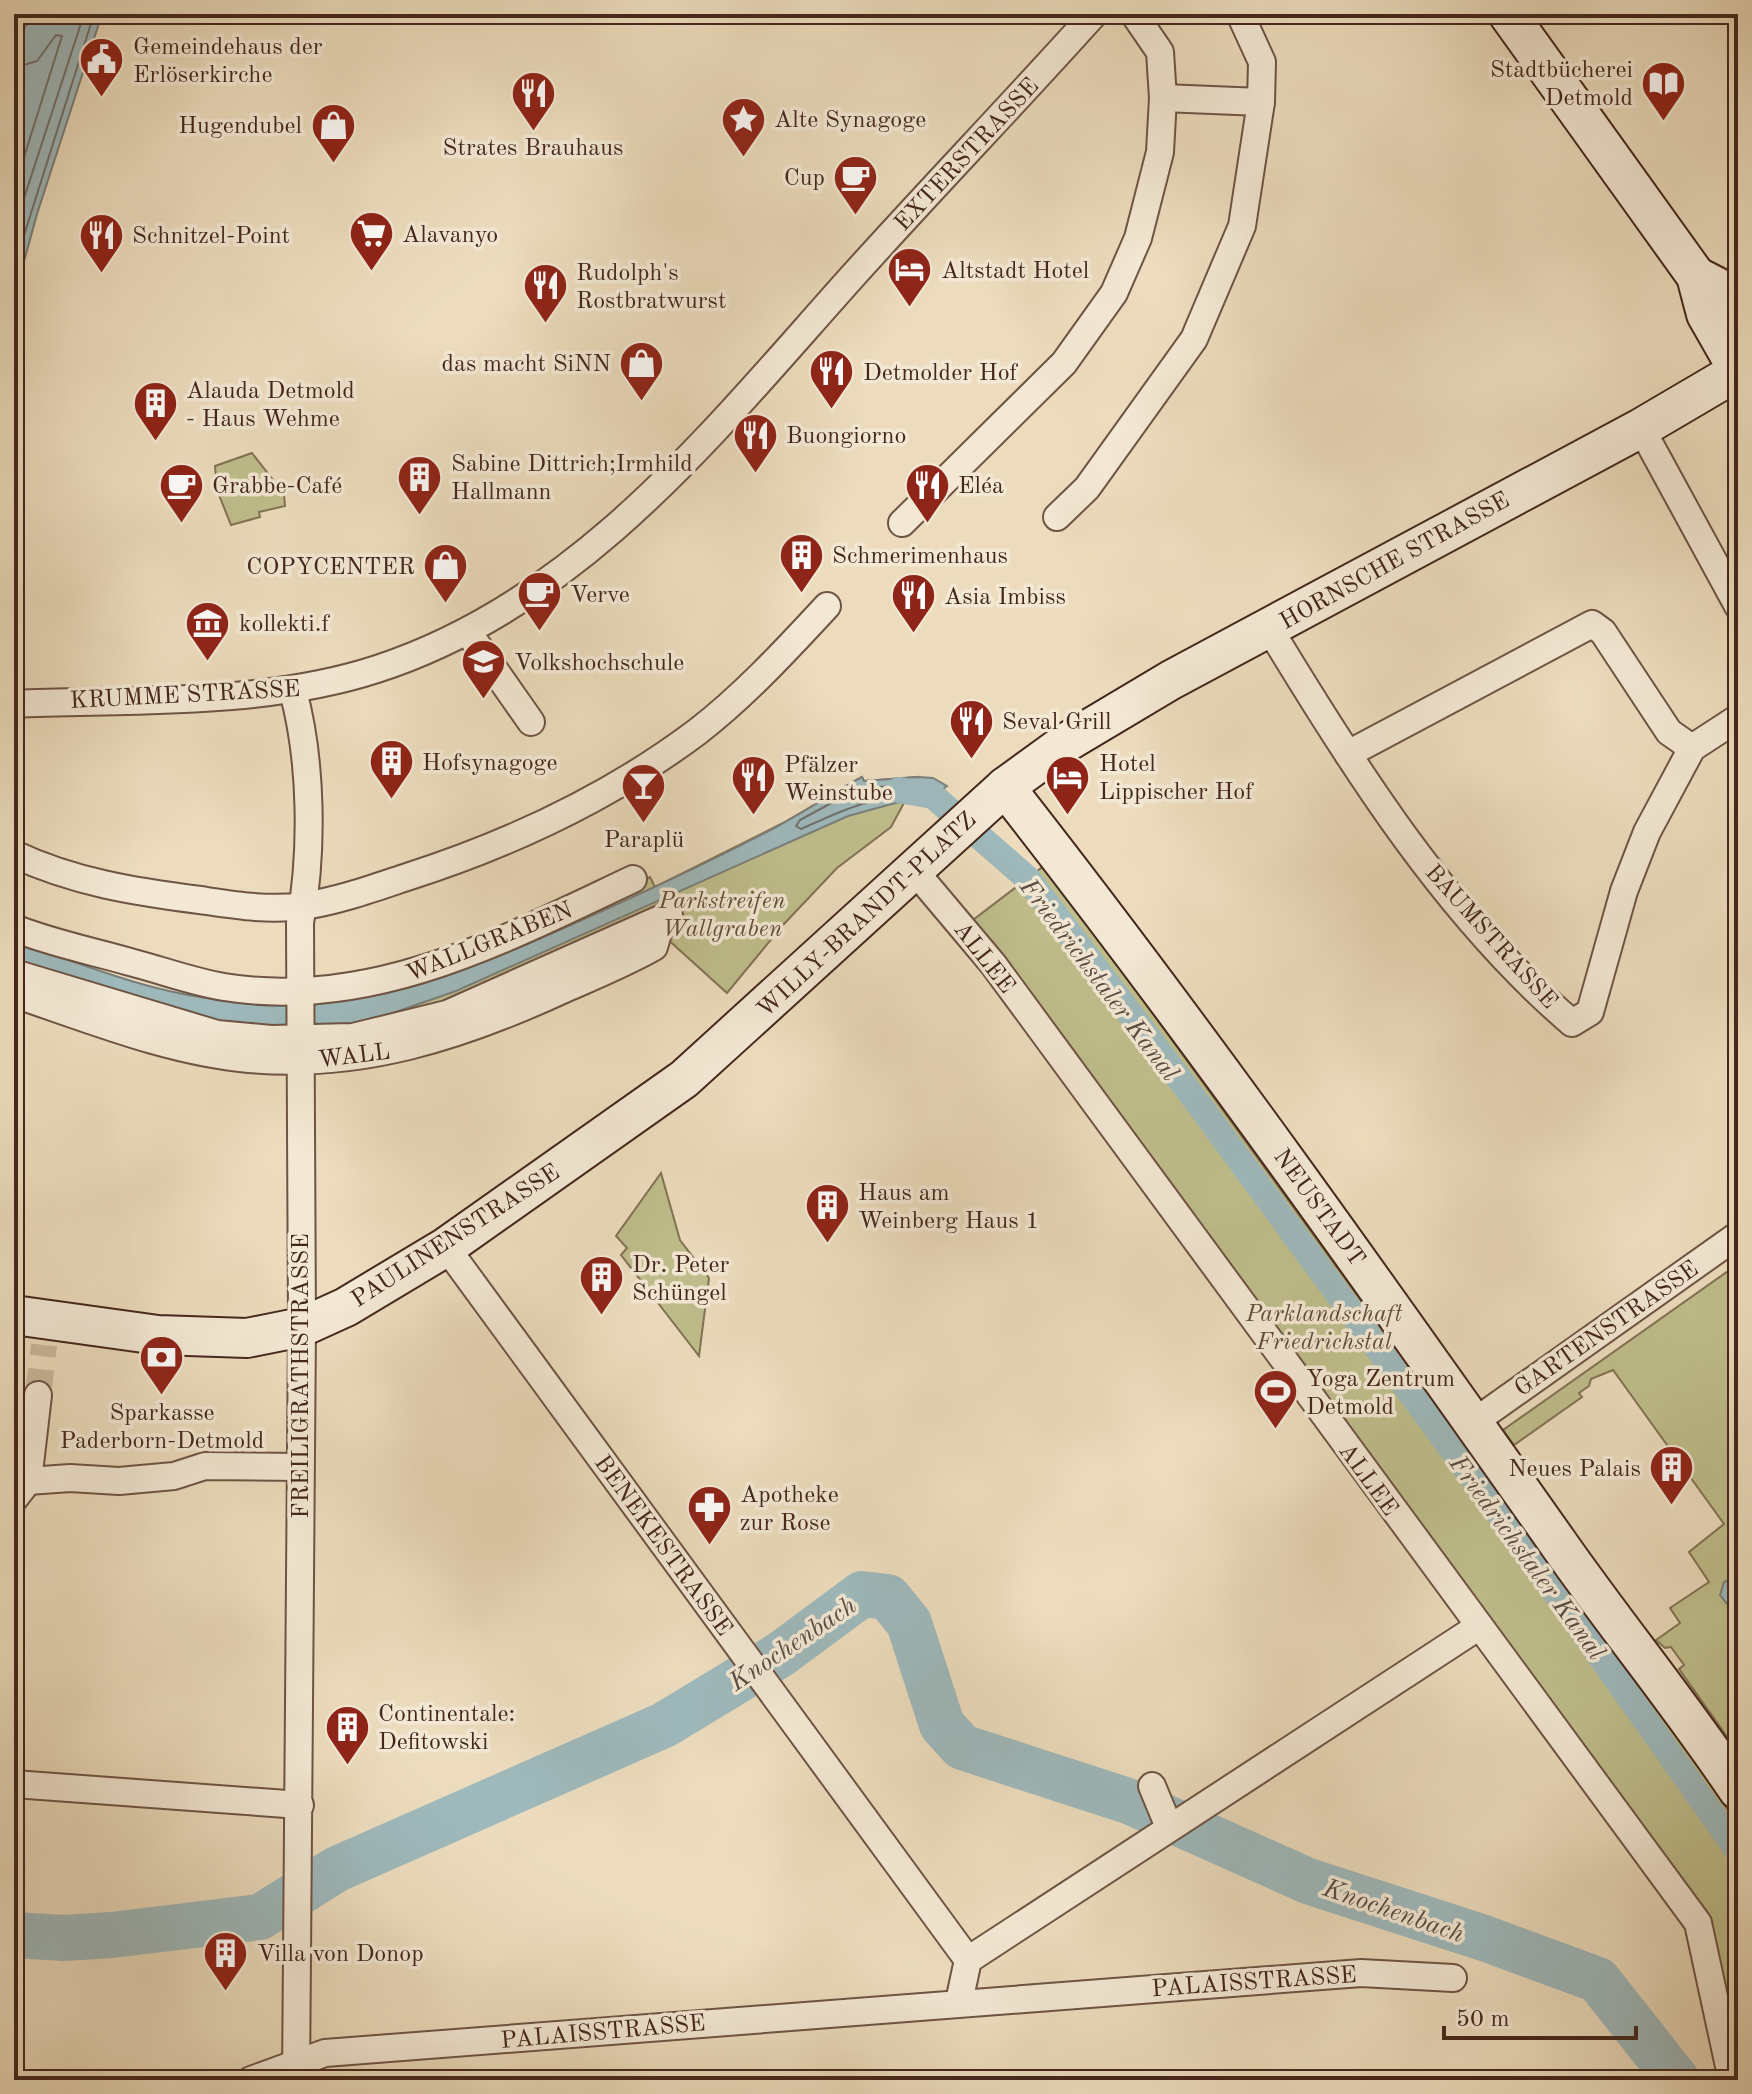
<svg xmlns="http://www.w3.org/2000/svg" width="1752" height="2094" viewBox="0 0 1752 2094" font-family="'Old Standard TT',serif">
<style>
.green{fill:#bfbe8c;stroke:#827254;stroke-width:2}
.water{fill:#9eb9bc;stroke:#7a7f7c;stroke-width:2}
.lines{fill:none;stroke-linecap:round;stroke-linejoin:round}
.shore{stroke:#71706c;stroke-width:2}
.canal{stroke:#9eb9bc;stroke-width:26}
.river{stroke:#9eb9bc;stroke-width:46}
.street-tunnel{stroke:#cab89d;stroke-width:26;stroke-dasharray:26 13;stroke-linecap:butt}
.street-casing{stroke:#6e5444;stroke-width:30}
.secondary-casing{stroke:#44271c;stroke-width:42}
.street{stroke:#f3e8d4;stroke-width:26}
.secondary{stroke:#f3e8d4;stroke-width:38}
.labels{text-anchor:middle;stroke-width:7;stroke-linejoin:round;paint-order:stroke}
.poi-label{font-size:24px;fill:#44271c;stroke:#f3e8d4;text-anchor:start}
.street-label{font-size:24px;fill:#44271c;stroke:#f3e8d4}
.park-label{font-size:24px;font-style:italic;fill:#634d38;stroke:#f3e8d4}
.water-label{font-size:26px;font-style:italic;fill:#5a4c44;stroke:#f3e8d4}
</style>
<rect width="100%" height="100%" fill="#ecdcbd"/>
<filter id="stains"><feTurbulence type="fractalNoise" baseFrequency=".0025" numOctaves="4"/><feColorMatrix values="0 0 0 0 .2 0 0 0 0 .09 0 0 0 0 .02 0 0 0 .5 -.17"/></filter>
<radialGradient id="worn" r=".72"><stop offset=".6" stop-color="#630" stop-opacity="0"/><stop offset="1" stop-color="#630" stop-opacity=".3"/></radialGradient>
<g class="green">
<polygon points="252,453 284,494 285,506 259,512 260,517 231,525 217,490 215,466"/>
<polygon points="862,777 864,781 918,777 891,827 837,868 783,925 727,993 665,937 325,1054 325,999 577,912 650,877 655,887 783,823"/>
<polygon points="1045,865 1695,1761 1738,1825 1738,2080 1695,1925 973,920"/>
<polygon points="661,1173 680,1240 709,1278 699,1356 621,1255 627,1248 616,1236"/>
<polygon points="1738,1264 1738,1752 1679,1669 1684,1665 1671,1647 1665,1648 1656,1640 1680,1623 1670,1608 1709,1582 1689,1552 1724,1524 1613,1370 1591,1379 1589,1386 1579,1393 1582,1397 1514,1445 1503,1430"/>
</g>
<g class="water">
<polygon points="34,14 102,14 37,214 14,298 14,43"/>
<path d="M862,777L864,781L918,777L933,778L947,786L921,805L899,802L848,816L456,991L361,1024L325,1031V1002C409,996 481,964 557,931C632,898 706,864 778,826C806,811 834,792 862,777Z"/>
<path d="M14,940C96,970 188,1008 276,1001L277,1030C188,1023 98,990 14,960Z"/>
<polygon points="1733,1578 1738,1578 1738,1606 1728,1605 1720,1595 1724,1582"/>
</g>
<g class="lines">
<g class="shore">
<polyline points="14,68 37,61 56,35 62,36 14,189"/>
<polyline points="14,229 84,14"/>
<polyline points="14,267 94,14"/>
<path d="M917,785L926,789L919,797C875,794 841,811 801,829L796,826L800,820L859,788Z"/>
</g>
<g class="canal">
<polyline points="899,790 933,796 1028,879 1200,1106 1514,1534 1738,1851"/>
<polyline points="242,1016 325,1017 358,1012"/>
</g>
<polyline class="river" points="14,1935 64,1938 112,1935 260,1917 337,1869 664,1725 781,1654 862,1594 888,1597 909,1623 942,1725 962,1747 1131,1802 1308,1881 1484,1938 1598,1980 1677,2080"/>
<polyline class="street-tunnel" points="38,1395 44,1345"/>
<defs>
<g id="street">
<polyline points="1163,98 1261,102"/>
<polyline points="1641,428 1738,606"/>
<polyline points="1057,517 1087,488 1194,339 1242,226 1261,102 1262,62 1240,14"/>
<polyline points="902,523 1064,363 1114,293 1138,238 1160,152 1163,98 1160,52 1134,14"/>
<path d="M1269,628C1353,767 1448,917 1572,1023L1590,1012L1624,891L1647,832L1692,748L1738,718"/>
<polyline points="468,632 531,722"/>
<path d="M293,691C312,761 313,852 300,923L302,1327L296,2080"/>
<path d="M14,704C132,699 264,706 377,669C580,603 714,431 851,278C931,189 1014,103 1094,14"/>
<polyline points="1348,754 1592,624 1603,632 1669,732 1692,748"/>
<path d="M14,854C73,882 136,892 200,900C234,905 268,911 303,906C338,901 374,888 407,877C513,843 609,798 697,732C745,695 787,649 827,606"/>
<polyline points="913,869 993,964 1698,1923 1732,2080"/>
<path d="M14,928C51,943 92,951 130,962C161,970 193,982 224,987C371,1011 504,940 633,879"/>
<polyline points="14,973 217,1034 271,1039 353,1037 447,1014 669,915"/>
<path d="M14,994C89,1019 169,1052 249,1059C360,1069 460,1037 560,991C592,977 624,964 654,947L662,919"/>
<polyline points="446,1247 968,1960"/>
<polyline points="1474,1422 1738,1235"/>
<polyline points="28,1481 70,1478 119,1481 174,1476 205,1466 299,1467"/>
<polyline points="14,1499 28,1481 38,1395"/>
<polyline points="14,1784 300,1805"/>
<polyline points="1152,1786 1169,1827"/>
<polyline points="959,2002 968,1960 1478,1627"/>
<polyline points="251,2080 325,2053 1361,1973 1453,1978"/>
</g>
<g id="secondary">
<polyline points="1508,14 1696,276 1706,314 1738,370"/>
<polyline points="1696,276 1721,289 1738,311"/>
<path d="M1005,787C1198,1033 1378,1288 1558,1543C1616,1626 1681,1705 1738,1790"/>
<polyline points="14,1315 158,1335 247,1338 302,1327 346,1307 446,1247 684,1079 1005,787 1067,742 1171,680 1641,428 1738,371"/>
</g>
</defs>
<use href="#street" class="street-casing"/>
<use href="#secondary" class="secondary-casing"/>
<use href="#street" class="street"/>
<use href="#secondary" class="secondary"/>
</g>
<defs>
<symbol id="civic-pin" viewBox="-11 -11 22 30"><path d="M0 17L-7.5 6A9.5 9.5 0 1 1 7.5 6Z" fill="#8f2418" stroke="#f3e8d4"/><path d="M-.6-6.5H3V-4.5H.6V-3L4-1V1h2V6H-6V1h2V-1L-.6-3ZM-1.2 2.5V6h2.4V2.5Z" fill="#fff"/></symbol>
<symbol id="library-pin" viewBox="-11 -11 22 30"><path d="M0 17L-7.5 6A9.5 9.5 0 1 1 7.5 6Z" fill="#8f2418" stroke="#f3e8d4"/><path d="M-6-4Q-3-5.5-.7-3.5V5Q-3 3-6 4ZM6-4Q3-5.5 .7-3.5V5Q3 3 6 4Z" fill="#fff"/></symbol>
<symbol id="restaurant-pin" viewBox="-11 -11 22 30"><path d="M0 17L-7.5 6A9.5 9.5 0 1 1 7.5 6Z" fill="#8f2418" stroke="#f3e8d4"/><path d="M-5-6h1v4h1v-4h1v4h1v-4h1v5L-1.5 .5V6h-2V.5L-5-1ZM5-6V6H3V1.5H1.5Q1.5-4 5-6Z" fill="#fff"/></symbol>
<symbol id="sight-pin" viewBox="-11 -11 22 30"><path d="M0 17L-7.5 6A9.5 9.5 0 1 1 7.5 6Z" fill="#8f2418" stroke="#f3e8d4"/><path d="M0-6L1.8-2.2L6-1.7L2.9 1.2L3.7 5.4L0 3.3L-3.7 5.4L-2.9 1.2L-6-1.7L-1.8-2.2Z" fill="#fff"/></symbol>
<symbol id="shop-pin" viewBox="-11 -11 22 30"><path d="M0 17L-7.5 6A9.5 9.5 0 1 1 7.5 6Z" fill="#8f2418" stroke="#f3e8d4"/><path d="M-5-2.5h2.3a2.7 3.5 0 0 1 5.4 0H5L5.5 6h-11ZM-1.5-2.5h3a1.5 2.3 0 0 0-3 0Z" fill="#fff"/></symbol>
<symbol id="cafe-pin" viewBox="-11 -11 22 30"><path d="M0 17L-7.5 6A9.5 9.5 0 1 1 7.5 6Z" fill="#8f2418" stroke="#f3e8d4"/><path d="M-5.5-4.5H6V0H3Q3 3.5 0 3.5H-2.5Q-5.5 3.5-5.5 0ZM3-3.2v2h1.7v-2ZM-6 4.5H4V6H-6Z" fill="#fff"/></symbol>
<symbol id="supermarket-pin" viewBox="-11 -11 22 30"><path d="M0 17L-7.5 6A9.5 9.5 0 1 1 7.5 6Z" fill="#8f2418" stroke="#f3e8d4"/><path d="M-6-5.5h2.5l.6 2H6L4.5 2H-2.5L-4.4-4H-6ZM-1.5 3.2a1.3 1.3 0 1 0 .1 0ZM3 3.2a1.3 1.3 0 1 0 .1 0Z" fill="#fff"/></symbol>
<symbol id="hotel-pin" viewBox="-11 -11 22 30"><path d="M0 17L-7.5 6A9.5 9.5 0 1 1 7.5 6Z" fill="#8f2418" stroke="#f3e8d4"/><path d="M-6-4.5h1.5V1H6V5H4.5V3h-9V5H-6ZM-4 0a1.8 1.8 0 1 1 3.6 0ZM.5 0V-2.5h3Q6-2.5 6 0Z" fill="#fff"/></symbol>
<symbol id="building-pin" viewBox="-11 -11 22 30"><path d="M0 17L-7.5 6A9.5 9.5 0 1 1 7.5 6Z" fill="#8f2418" stroke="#f3e8d4"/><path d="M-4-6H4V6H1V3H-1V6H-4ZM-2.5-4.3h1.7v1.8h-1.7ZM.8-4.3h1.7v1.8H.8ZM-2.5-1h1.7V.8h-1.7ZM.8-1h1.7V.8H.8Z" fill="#fff"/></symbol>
<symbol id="museum-pin" viewBox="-11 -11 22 30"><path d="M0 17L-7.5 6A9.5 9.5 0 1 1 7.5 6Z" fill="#8f2418" stroke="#f3e8d4"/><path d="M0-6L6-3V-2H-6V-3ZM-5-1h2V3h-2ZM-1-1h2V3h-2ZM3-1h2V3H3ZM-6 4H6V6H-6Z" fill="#fff"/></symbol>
<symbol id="university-pin" viewBox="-11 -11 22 30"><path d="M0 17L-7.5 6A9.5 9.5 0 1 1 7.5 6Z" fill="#8f2418" stroke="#f3e8d4"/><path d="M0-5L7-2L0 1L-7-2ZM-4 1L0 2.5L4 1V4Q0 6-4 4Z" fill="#fff"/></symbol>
<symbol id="bar-pin" viewBox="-11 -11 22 30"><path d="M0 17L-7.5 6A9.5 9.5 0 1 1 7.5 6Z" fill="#8f2418" stroke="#f3e8d4"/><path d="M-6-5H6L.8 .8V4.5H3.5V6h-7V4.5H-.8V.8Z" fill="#fff"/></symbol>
<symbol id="bank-pin" viewBox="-11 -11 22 30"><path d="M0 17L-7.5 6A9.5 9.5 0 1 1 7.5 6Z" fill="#8f2418" stroke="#f3e8d4"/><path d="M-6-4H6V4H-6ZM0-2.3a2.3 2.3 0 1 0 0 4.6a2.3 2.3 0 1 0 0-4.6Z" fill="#fff"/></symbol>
<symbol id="stadium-pin" viewBox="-11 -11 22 30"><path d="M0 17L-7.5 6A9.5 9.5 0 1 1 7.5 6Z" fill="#8f2418" stroke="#f3e8d4"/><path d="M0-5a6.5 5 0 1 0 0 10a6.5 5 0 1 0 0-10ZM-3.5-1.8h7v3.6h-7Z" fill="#fff"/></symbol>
<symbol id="pharmacy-pin" viewBox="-11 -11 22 30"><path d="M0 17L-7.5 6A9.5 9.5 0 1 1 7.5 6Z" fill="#8f2418" stroke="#f3e8d4"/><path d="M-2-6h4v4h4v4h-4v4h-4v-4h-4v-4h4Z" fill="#fff"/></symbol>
</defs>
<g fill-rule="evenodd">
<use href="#civic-pin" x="76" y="34" width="51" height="69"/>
<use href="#library-pin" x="1638" y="58" width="51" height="69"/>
<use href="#restaurant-pin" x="508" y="68" width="51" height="69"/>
<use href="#sight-pin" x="718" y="94" width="51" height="69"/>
<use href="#shop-pin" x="308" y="100" width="51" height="69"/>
<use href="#cafe-pin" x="830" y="152" width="51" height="69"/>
<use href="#supermarket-pin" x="346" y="208" width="51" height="69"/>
<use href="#restaurant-pin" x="76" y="210" width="51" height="69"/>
<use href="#hotel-pin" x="884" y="244" width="51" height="69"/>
<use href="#restaurant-pin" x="520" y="260" width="51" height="69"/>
<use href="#shop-pin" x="616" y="338" width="51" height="69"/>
<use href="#restaurant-pin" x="806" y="346" width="51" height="69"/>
<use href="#building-pin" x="130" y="378" width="51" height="69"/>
<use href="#restaurant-pin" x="730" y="410" width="51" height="69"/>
<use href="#building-pin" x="394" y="452" width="51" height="69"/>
<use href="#cafe-pin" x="156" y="460" width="51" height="69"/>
<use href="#restaurant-pin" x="902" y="460" width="51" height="69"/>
<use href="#building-pin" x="776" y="530" width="51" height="69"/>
<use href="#shop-pin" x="420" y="540" width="51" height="69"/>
<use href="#cafe-pin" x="514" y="568" width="51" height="69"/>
<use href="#restaurant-pin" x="888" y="570" width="51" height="69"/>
<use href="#museum-pin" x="182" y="598" width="51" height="69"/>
<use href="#university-pin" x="458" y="636" width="51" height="69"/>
<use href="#restaurant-pin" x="946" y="696" width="51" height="69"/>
<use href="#building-pin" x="366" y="736" width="51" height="69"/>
<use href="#hotel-pin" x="1042" y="752" width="51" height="69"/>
<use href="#restaurant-pin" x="728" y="752" width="51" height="69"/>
<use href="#bar-pin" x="618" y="760" width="51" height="69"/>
<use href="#building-pin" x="802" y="1180" width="51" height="69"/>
<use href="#building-pin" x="576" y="1252" width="51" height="69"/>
<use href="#bank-pin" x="136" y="1332" width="51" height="69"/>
<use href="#stadium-pin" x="1250" y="1366" width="51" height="69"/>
<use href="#building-pin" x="1646" y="1442" width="51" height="69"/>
<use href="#pharmacy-pin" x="684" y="1482" width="51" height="69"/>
<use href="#building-pin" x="322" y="1702" width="51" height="69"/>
<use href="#building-pin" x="200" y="1928" width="51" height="69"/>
</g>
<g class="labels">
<g class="poi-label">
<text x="133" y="54">Gemeindehaus der<tspan x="133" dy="28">Erlöserkirche</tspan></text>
<text x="1633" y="77" text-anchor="end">Stadtbücherei<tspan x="1633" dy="28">Detmold</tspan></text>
<text x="774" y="127">Alte Synagoge</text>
<text x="302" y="133" text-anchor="end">Hugendubel</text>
<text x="533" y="155" text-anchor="middle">Strates Brauhaus</text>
<text x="825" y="185" text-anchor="end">Cup</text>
<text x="402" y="242">Alavanyo</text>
<text x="132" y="243">Schnitzel-Point</text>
<text x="941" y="278">Altstadt Hotel</text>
<text x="576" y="280">Rudolph's<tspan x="576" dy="28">Rostbratwurst</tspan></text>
<text x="611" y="371" text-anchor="end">das macht SiNN</text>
<text x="863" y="380">Detmolder Hof</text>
<text x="186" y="398">Alauda Detmold<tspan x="186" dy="28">- Haus Wehme</tspan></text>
<text x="786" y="443">Buongiorno</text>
<text x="451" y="471">Sabine Dittrich;Irmhild<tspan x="451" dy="28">Hallmann</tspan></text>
<text x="212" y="493">Grabbe-Café</text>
<text x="958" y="493">Eléa</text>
<text x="832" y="563">Schmerimenhaus</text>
<text x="415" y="574" text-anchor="end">COPYCENTER</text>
<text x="570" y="602">Verve</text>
<text x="944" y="604">Asia Imbiss</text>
<text x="239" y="631">kollekti.f</text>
<text x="514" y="670">Volkshochschule</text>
<text x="1002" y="729">Seval Grill</text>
<text x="422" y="770">Hofsynagoge</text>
<text x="1099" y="771">Hotel<tspan x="1099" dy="28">Lippischer Hof</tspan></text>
<text x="784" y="772">Pfälzer<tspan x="784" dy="28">Weinstube</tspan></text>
<text x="644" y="847" text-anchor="middle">Paraplü</text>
<text x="858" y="1200">Haus am<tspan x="858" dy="28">Weinberg Haus 1</tspan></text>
<text x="632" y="1272">Dr. Peter<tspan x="632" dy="28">Schüngel</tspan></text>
<text x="1306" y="1386">Yoga Zentrum<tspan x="1306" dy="28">Detmold</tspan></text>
<text x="162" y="1420" text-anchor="middle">Sparkasse<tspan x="162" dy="28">Paderborn-Detmold</tspan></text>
<text x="1641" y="1476" text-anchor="end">Neues Palais</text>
<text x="740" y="1502">Apotheke<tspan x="740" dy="28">zur Rose</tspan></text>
<text x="378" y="1721">Continentale:<tspan x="378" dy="28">Defitowski</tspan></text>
<text x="257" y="1961">Villa von Donop</text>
</g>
<g class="street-label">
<text transform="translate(966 154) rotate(-47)" y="8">EXTERSTRASSE</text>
<text transform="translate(1394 560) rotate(-29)" y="8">HORNSCHE STRASSE</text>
<text transform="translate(185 694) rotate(-3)" y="8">KRUMME STRASSE</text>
<text transform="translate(866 914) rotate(-43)" y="8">WILLY-BRANDT-PLATZ</text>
<text transform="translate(1492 936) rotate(48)" y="8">BAUMSTRASSE</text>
<text transform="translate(489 941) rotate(-22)" y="8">WALLGRABEN</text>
<text transform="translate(985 957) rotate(52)" y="8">ALLEE</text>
<text transform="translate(354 1055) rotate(-7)" y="8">WALL</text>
<text transform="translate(1320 1207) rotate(54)" y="8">NEUSTADT</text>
<text transform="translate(455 1235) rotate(-33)" y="8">PAULINENSTRASSE</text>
<text transform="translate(1606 1328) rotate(-35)" y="8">GARTENSTRASSE</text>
<text transform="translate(300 1376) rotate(-90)" y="8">FREILIGRATHSTRASSE</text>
<text transform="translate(1369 1479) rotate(54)" y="8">ALLEE</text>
<text transform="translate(664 1545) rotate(54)" y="8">BENEKESTRASSE</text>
<text transform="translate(1254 1981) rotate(-4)" y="8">PALAISSTRASSE</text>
<text transform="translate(603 2031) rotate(-5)" y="8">PALAISSTRASSE</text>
</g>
<g class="park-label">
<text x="722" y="908">Parkstreifen<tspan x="722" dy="28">Wallgraben</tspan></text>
<text x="1324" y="1321">Parklandschaft<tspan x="1324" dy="28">Friedrichstal</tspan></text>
</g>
<g class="water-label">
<text transform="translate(1100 979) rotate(53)" y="9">Friedrichstaler Kanal</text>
<text transform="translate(1528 1557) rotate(54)" y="9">Friedrichstaler Kanal</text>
<text transform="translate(792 1643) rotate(-34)" y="9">Knochenbach</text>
<text transform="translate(1394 1910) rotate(19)" y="9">Knochenbach</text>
</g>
</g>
<rect width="1752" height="2094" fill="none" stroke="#ecdcbd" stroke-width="48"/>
<rect x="16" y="16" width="1720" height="2062" fill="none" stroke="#44271c" stroke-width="4"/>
<rect x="24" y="24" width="1704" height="2046" fill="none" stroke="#44271c" stroke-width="2"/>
<path d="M1444 2026v12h192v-12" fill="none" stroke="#44271c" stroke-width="4"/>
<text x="1456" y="2026" font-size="24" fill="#44271c" stroke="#f3e8d4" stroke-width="6" paint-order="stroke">50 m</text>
<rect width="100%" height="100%" filter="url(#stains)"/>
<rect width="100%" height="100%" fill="url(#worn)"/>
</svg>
